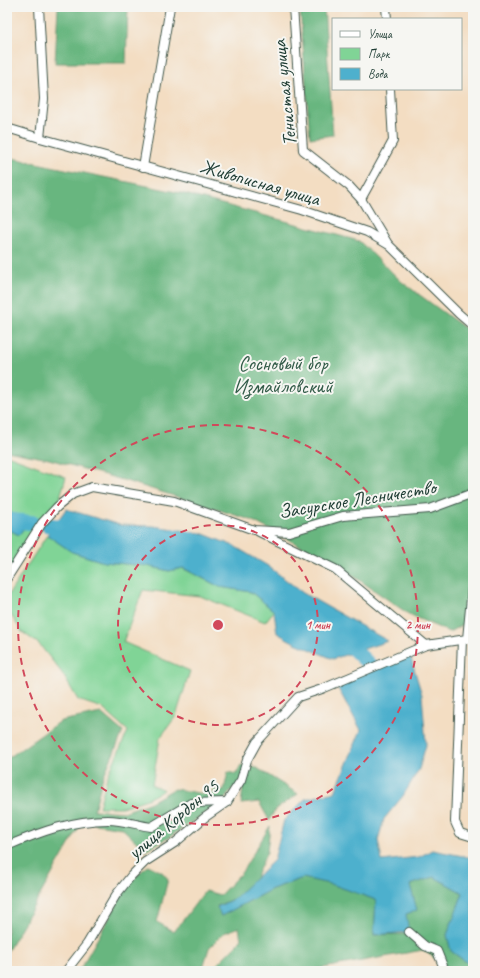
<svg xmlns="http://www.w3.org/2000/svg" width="480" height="978" viewBox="0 0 480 978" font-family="Caveat,sans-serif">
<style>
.green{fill:#80d496;stroke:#508865}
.forest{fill:#68b67f;stroke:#447a5a}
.water{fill:#4eb0cd;stroke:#367680}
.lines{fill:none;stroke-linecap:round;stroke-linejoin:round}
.river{stroke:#4eb0cd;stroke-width:15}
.minor-casing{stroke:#3f5549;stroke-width:10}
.minor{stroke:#fff;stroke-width:8}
.ring{fill:none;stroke:#d1495b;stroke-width:2;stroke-dasharray:7 5}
.labels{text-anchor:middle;stroke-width:4;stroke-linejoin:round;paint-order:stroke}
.street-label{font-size:20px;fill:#1f3d34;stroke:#f6f6f2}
.park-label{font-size:20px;fill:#325b48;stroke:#f6f6f2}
.centre{fill:#d1495b;stroke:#f6f6f2;stroke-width:2}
.ring-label{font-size:12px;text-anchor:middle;font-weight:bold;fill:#d1495b;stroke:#f6f6f2;stroke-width:4;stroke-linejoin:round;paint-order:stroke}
</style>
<rect width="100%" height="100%" fill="#f6f6f2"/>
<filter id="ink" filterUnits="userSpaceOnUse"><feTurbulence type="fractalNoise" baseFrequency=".025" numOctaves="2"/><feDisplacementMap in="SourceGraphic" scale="8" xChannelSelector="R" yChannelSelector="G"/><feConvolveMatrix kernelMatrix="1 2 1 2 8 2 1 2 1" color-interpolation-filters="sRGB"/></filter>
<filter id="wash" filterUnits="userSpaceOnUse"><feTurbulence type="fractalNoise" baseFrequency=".012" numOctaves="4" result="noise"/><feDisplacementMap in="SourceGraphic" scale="16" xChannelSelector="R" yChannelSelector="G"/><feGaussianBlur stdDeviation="0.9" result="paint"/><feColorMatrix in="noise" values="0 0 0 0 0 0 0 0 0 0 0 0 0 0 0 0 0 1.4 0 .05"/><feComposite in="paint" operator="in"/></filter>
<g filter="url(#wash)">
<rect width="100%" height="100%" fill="#f3ddc2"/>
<g class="green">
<polygon points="7,455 66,477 57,507 7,578 7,529 19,535 31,518 7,512"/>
<polygon points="47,535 72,552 104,562 148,566 169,571 182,568 220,587 251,592 274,611 265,622 200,596 143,590 123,642 190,671 176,716 160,738 152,785 164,790 147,799 122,807 99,807 107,777 128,731 102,708 78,700 62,673 39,644 22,632 7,609 7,597"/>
</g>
<g class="forest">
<polygon points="58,7 128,7 126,63 55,63"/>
<polygon points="300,7 324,7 333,135 310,138"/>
<polygon points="7,157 181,193 359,241 402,282 473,334 473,619 449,632 410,615 339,566 251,520 126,481 49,459 7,451"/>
<polygon points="101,713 123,732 103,777 94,810 124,812 151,802 174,789 211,795 215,789 224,790 228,772 236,774 241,765 257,768 298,794 276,809 269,820 259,802 241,804 243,788 234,787 223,801 168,838 145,850 122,828 90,823 80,826 7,952 7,788 8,787 7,784 7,759 61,721"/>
<polygon points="270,826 267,852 254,881 235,898 217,906 221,916 272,889 303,878 334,885 376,900 374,935 406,934 406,914 416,910 410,885 434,877 463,893 447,935 451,951 473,967 473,971 453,971 423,950 317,969 317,971 214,971 216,965 241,940 239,927 224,933 209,948 202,971 79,971 129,883 148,865 162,872 168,879 157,922 174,932 205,891 220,895 242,872"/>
</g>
<g class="water">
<polygon points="66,509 120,525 153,526 201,533 234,546 268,566 303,593 388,641 333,659 295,643 277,633 274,611 251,592 220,587 183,568 169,571 148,566 104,562 72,552 47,535"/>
<polygon points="7,512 31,518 19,535 7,529"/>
<polygon points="409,652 422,695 426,745 419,769 403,796 384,819 378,840 382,861 419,857 432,850 473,858 473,967 451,951 447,935 463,893 434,877 410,885 417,910 406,914 409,932 374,935 376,900 334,885 303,878 272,889 221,916 217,907 235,898 274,860 284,820 305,799 335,792 361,730 335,683"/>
</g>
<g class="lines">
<g class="river">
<polyline points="7,520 34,523"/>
<polyline points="48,525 73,528"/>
<polyline points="341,637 384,679"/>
</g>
</g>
</g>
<g filter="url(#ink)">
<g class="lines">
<defs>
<g id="minor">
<polyline points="39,7 44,99 40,138"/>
<polyline points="293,7 303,150 349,186 361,199"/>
<polyline points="386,7 387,19"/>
<polyline points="7,128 40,138 302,210 367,232 389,245 459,314 473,326"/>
<polyline points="143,167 170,7"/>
<polyline points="388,244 361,199 393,141 390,89"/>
<polyline points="259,532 335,569 426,645"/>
<polyline points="7,578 42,523 57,507 73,494 92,487 174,501 254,530 289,532 343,516 430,509 473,493"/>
<polyline points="462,640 455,822 460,833 473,837"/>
<path d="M7,846C40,832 72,820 108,820C122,820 137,825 151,827L191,803L227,802"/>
<polyline points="409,932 425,946 437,951 445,971"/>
<polyline points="66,971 87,944 116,895 131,876 145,862 176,842 204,818 227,802 241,780 247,760 257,742 298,697 322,689 426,645 467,639 473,577"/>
</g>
</defs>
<use href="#minor" class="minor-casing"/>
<use href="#minor" class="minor"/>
</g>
</g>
<g class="ring">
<circle cx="218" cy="625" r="100"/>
<circle cx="218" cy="625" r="200"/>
</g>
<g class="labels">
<g class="street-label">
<text transform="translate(284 93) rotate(-96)" y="7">Тенистая улица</text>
<text transform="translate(260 182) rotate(16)" y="7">Живописная улица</text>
<text transform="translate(357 499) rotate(-9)" y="7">Засурское Лесничество</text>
<text transform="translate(173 819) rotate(-40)" y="7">улица Кордон 95</text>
</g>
<g class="park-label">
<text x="283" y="370">Сосновый бор<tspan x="283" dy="23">Измайловский</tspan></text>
</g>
</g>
<circle cx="218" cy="625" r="6" class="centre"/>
<g class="ring-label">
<text x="318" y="629">1 мин</text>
<text x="418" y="629">2 мин</text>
</g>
<rect width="480" height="978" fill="none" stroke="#f6f6f2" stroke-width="24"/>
<rect x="332" y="18" width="130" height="72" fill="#f6f6f2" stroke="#a0aca6"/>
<rect x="340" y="31" width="20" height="6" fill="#ffffff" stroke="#a0aca6"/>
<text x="368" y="38" font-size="12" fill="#1f3d34">Улица</text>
<rect x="340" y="48" width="20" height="12" fill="#80d496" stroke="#a0aca6"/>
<text x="368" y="58" font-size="12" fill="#1f3d34">Парк</text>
<rect x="340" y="68" width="20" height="12" fill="#4eb0cd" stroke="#a0aca6"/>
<text x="368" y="78" font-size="12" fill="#1f3d34">Вода</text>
</svg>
